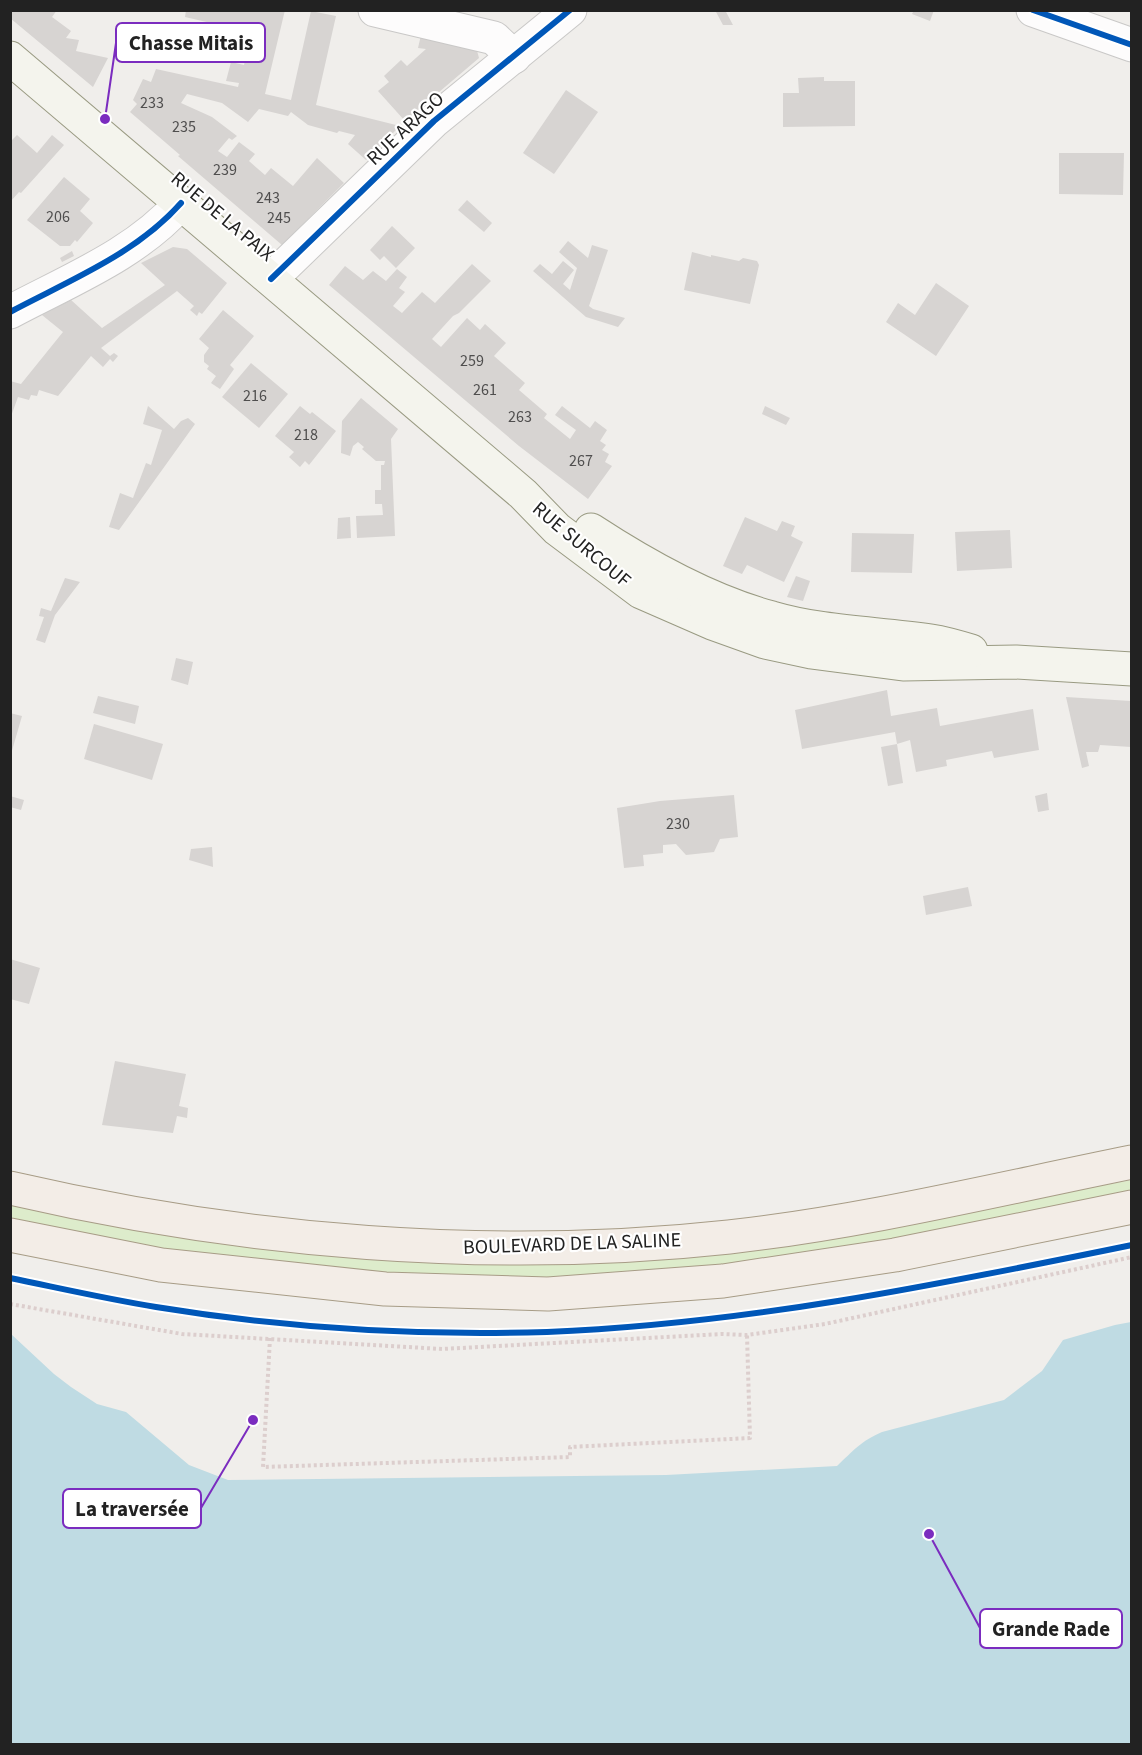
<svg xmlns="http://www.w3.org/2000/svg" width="1142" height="1755" viewBox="0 0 1142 1755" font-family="'Source Sans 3',sans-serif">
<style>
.grass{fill:#ddeccb}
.water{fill:#bfdbe3}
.building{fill:#d7d4d2}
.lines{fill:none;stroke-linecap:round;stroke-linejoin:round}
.minor-casing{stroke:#c9c8c7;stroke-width:35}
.tertiary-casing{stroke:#c9c8c7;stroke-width:35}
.secondary-casing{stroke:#999a82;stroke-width:35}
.primary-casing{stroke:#a79c86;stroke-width:35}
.path{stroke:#dccecd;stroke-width:4;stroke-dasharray:3 3;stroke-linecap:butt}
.minor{stroke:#fdfcfc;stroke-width:33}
.tertiary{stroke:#fdfcfc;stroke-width:33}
.secondary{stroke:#f4f4ed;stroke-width:33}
.primary{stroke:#f3ede7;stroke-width:33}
.cycleway-casing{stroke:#fff;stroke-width:10}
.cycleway{stroke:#0057b8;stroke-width:6}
.labels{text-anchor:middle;stroke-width:4.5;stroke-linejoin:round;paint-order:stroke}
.number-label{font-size:16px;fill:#4f4e4e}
.street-label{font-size:20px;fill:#222;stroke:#fff}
.leader{fill:none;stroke:#7b2cbf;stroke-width:2}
.callout-dot{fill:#7b2cbf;stroke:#fff;stroke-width:2}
.callout{fill:#fff;stroke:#7b2cbf;stroke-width:2}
.callout-label{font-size:21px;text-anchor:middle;font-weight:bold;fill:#222}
</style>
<rect width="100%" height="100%" fill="#f0eeeb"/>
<polygon class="grass" points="1132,1180 1131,1195 737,1267 591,1278 391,1275 229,1259 104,1240 11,1220 10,1204 107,1224 231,1245 392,1261 492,1265 589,1263 733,1252"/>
<path class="water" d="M1131,1322V1744H11V1334L54,1374L71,1387L97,1404L126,1412L189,1465L228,1480L666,1475L837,1466C853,1451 861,1441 882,1432L1004,1400L1042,1371L1063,1340L1115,1325Z"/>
<g class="building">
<polygon points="10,10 57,10 52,17 71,31 66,38 79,40 76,51 108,58 93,87 10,18"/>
<polygon points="186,10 285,10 265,94 291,100 311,11 336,16 316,105 400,126 366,160 348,144 355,135 339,131 337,133 308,125 291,112 288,116 259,109 248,122 222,103 187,94 181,103 212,117 237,136 232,140 229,138 218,151 227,157 239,142 255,154 249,161 265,175 271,168 293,186 317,158 344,183 282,245 178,156 180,155 130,112 137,104 133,100 143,79 151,82 156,69 238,87 239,83 226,81 231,62 244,65 248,47 237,45 238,42 208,36 211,23 185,17"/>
<polygon points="715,10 725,10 733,25 723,25"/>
<polygon points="914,10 934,10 930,21 912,14"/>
<polygon points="421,35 476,47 479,58 405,121 378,91 389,82 384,76 401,60 407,66 426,49 418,48"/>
<polygon points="824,77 824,81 855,81 855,126 783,127 783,93 799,93 798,78"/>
<polygon points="566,90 598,112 554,174 523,153"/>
<polygon points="17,135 37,153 52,135 64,145 21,193 19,192 10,202 10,142"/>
<polygon points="1059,153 1124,153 1123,195 1059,194"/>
<polygon points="64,177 90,199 80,211 93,223 77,242 75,240 70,246 60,246 27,220"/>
<polygon points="467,200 492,223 484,232 458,210"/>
<polygon points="392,226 415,248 396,268 384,256 380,260 370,250"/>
<polygon points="568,241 588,258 592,245 608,250 589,306 593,309 625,318 618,327 586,317 533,271 540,264 552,274 563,261 574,270 563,284 570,290 577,268 559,252"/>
<polygon points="173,247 187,249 227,283 202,314 199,312 197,316 190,310 194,306 177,291 101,348 110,356 114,353 118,356 113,362 110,359 103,367 91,356 58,396 39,390 37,396 31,395 29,400 18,397 10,419 10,381 21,384 63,332 42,315 71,300 102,328 165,285 141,263"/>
<polygon points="72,251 74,256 62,262 60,258"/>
<polygon points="692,252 711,257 711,255 739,261 743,258 757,261 759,265 750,304 684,290"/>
<polygon points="472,264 491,281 459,313 453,316 432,339 441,347 467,318 480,330 485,324 506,343 494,356 525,383 519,390 547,414 544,418 570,439 576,430 555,415 562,406 590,428 595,421 607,430 600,441 606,445 602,450 609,454 605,462 612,466 588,499 519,446 329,285 345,266 363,280 373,271 386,281 397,269 407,277 399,288 405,292 393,306 402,313 422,292 435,303"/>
<polygon points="936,283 969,306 936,356 886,322 898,303 915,315"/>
<polygon points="223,310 254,336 230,365 234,369 220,389 211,383 216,376 207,369 209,366 204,362 204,355 209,348 199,339"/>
<polygon points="251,363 288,394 259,428 222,397"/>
<polygon points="361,398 398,429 391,439 395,536 357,538 356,516 383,515 382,504 375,504 375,490 381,490 381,465 384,465 385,461 376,461 362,449 364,447 358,442 353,446 350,456 341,453 342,421"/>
<polygon points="148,406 174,429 181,421 188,418 195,424 119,530 109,527 120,493 133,498 146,463 151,465 162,430 143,424"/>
<polygon points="300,406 310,414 312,412 336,431 309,465 305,461 300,467 289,457 294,452 275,436"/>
<polygon points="765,406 790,418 786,425 762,414"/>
<polygon points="350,517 351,538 337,539 338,518"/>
<polygon points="745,517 777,531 782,521 795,526 791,536 803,542 784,582 747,565 742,574 723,566"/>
<polygon points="1010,530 1012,568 957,571 955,532"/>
<polygon points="852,533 914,534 912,573 851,572"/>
<polygon points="796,576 810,581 803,601 787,597"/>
<polygon points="65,578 80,582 55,615 45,643 36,640 44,617 39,616 41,608 51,611"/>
<polygon points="176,658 193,662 188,685 171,680"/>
<polygon points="887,690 891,716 937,708 940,726 1033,709 1039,750 994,758 992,751 946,760 947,766 916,772 910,740 897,744 895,732 802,749 795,710"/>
<polygon points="98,696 139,706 135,724 93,713"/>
<polygon points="1066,697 1131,701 1131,747 1100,745 1098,752 1086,752 1089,766 1082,768"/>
<polygon points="10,713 22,716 11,754 10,754"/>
<polygon points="94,724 163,744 152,780 84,759"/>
<polygon points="897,744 903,783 888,786 881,747"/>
<polygon points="1047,793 1049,810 1038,812 1035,796"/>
<polygon points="734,795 738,837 720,839 714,852 686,855 676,844 663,845 663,853 643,855 644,866 624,868 617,808 660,801"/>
<polygon points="10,796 24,800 21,810 10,807"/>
<polygon points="212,847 213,867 189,860 191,849"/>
<polygon points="968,887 972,906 926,915 923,896"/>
<polygon points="10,959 40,968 29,1004 10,999"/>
<polygon points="115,1061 186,1074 179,1106 188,1108 187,1118 177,1116 173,1133 102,1125"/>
</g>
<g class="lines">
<defs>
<g id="minor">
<polyline points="375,10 494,38 514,57"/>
<polyline points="1033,10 1132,45"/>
<path d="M10,312C70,280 136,254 181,203"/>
</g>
<polyline id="tertiary" points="271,279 434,121 570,10"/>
<g id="secondary">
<polyline points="10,58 523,494 557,529 641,592 712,623 765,642 811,652 903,664 1016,662 1132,669"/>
<path d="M591,530C646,566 708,601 772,618C823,633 878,633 931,641C944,643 958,647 971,651"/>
</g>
<g id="primary">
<path d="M10,1188C244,1242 490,1263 729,1237C864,1222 998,1189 1132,1162"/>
<polyline points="10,1235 161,1265 385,1289 548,1294 723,1281 895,1255 1132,1207"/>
</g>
</defs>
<use href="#minor" class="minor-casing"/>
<use href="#tertiary" class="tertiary-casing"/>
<use href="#secondary" class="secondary-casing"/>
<use href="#primary" class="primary-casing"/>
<g class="path">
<polyline points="10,1304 182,1334 442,1349 722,1334 747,1335 825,1324 1132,1257"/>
<polyline points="270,1338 263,1467 570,1457 570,1447 750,1438 747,1335"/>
</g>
<use href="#minor" class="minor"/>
<use href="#tertiary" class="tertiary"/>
<use href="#secondary" class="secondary"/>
<use href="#primary" class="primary"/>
<defs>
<g id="cycleway">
<polyline points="1033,10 1132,45"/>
<polyline points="271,279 434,121 570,10"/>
<path d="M10,312C70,280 136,254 181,203"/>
<path d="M10,1278C59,1288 107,1299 156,1307C284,1328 417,1336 547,1332C746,1324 937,1285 1132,1245"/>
</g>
</defs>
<use href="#cycleway" class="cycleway-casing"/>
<use href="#cycleway" class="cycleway"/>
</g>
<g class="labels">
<g class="number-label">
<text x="152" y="108">233</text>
<text x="184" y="132">235</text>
<text x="225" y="175">239</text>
<text x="268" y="203">243</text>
<text x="58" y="222">206</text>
<text x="279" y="223">245</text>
<text x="472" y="366">259</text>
<text x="485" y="395">261</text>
<text x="255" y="401">216</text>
<text x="520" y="422">263</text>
<text x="306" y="440">218</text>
<text x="581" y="466">267</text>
<text x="678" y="829">230</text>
</g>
<g class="street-label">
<text transform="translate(405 128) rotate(-43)" y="7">RUE ARAGO</text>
<text transform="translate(223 216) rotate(40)" y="7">RUE DE LA PAIX</text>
<text transform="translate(582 544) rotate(40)" y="7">RUE SURCOUF</text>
<text transform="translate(572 1243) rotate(-2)" y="7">BOULEVARD DE LA SALINE</text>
</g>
</g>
<path class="leader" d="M105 119L116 43M253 1420L201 1508M929 1534L980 1628"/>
<g class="callout-dot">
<circle cx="105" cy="119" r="6"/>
<circle cx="253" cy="1420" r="6"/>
<circle cx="929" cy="1534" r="6"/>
</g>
<g class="callout">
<rect x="116" y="23" width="149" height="39" rx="6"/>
<rect x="63" y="1489" width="138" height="39" rx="6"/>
<rect x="980" y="1609" width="142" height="39" rx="6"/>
</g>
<g class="callout-label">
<text x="191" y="50">Chasse Mitais</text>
<text x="132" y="1516">La traversée</text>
<text x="1051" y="1636">Grande Rade</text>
</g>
<rect width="1142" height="1755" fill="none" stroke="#222222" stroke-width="24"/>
</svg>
